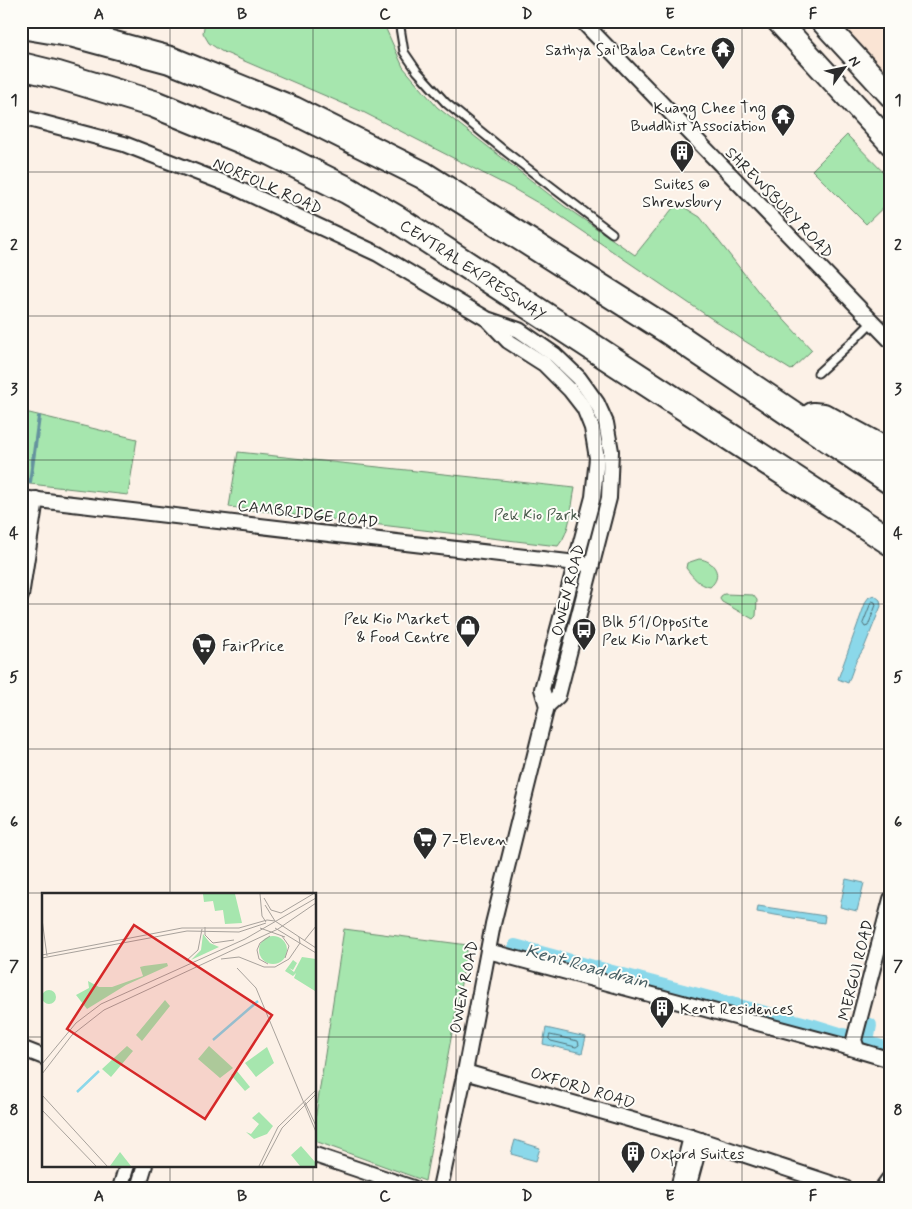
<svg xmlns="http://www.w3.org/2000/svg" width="912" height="1209" viewBox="0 0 912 1209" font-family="Mynerve,sans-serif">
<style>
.built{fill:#fae4d4}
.green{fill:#a6e6ae;stroke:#68886c}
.water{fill:#8bd8ea;stroke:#65939e}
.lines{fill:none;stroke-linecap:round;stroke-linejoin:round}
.shore{stroke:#517077;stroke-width:1}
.stream{stroke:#65939e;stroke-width:4}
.canal{stroke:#8bd8ea;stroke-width:14}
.lane-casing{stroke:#2b2b2b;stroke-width:11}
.street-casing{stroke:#2b2b2b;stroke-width:18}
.secondary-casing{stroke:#2b2b2b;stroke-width:24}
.primary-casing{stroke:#2b2b2b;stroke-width:26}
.highway-casing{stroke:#2b2b2b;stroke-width:30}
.lane{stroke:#fdfcf7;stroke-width:7}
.street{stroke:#fdfcf7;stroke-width:14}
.secondary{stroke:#fdfcf7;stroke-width:20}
.primary{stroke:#fdfcf7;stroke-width:22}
.highway{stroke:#fdfcf7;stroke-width:26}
.grid{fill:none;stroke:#2b2b2b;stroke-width:1;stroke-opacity:0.55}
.labels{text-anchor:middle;stroke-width:4;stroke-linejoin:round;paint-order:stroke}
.poi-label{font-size:16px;fill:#2b2b2b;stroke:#fdfcf7;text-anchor:start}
.street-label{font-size:16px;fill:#2b2b2b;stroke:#fdfcf7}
.park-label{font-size:16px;fill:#4a5a4c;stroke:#fdfcf7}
.water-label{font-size:18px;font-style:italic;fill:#485f64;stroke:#fdfcf7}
.inset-river{fill:none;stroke:#8bd8ea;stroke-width:2.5}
.inset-road{fill:none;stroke:#a8a29c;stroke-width:1}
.view{fill:#d62828;fill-opacity:0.15;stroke:#d62828;stroke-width:2.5}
.inset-edge{fill:none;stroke:#2b2b2b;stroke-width:2.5}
.neatline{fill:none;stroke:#2b2b2b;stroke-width:2}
.grid-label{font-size:16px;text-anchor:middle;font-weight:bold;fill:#2b2b2b}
</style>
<rect width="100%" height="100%" fill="#fcf1e7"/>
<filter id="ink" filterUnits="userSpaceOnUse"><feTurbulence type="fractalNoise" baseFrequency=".02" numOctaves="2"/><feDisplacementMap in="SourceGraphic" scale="10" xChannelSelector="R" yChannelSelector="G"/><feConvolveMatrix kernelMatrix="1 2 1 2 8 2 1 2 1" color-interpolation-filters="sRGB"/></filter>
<g filter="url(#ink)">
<polygon class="built" points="838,21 891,21 891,80"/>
<g class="green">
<polygon points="205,21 385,21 386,29 403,67 437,107 564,206 635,255 677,203 700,217 760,294 812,350 791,370 743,340 559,215 512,188 363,112 221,51 209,43 203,33"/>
<polygon points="847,135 891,180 891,200 866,224 812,170"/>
<polygon points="21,411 137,439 128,495 21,483"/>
<path d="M238,452L575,488C571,507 571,531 558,546L229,507Z"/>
<path d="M699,559C714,560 724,576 710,587C699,585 693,577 686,568L687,563Z"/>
<polygon points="724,594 753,595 757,600 756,616 753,619 722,602 720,599 721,596"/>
<polygon points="344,929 468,945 425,1181 315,1141 315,1120"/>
</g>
<g class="water">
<polygon points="874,595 880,600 881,606 864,648 856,661 848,683 838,679 866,601 869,597"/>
<polygon points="846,879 864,883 857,911 840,907"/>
<polygon points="758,906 825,916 824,923 757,912"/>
<polygon points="546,1028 586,1037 582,1053 543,1044"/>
<polygon points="515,1140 540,1148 536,1161 511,1154"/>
</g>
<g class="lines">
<g class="shore">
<polygon points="872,601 875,602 876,605 868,626 865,627 863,624"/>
<polygon points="550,1035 578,1041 579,1045 576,1047 551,1041 549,1039"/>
</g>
<polyline class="stream" points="30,482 39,417"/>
<g class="canal">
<polyline points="515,946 814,1026 891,1050"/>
<polyline points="867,1042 870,1025"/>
</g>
<defs>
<g id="lane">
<polyline points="399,21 404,52 417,71 446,103 501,148 612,233"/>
<polyline points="818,373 854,340 872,322"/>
</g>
<g id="street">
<polyline points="582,21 891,341"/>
<polyline points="21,117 124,144 232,186 378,254 487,319 519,330 555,355 579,378 597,403 606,423 611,451 609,498 558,696 547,706"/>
<polyline points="21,498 585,564"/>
<polyline points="21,596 36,499"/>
<polyline points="488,951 844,1046 891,1060"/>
<polyline points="21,1048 44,1057"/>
<polyline points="857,1049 854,1040 891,899"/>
<polyline points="465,1072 691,1137 845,1188"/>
<polyline points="315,1155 413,1188"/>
<polyline points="120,1188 127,1165"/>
<polyline points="138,1188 145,1165"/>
<polyline points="440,1188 465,1072 493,924 547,706 542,689 593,497 597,458 592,428 584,408 570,390 544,364 508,341 489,321"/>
<polyline points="678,1188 691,1137"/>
<polyline points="688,1188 701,1140"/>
</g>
<polyline id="secondary" points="886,1188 891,1181"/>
<g id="primary">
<polyline points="778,21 891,144"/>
<polyline points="822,21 891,96"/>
</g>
<g id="highway">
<polyline points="21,25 74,34 170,60 293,110 423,175 666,329 891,481"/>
<path id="s1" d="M21,66L58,75L154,104L271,152L347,190L395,218L891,542"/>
<polyline points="813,416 823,417 891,454"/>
</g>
</defs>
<use href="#lane" class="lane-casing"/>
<use href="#street" class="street-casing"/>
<use href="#secondary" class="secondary-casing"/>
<use href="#primary" class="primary-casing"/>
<use href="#highway" class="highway-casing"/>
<use href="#lane" class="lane"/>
<use href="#street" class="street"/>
<use href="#secondary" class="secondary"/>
<use href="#primary" class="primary"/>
<use href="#highway" class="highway"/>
</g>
</g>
<path class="grid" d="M170,21V894M313,21V894M456,21V1188M599,21V1188M742,21V1188M21,172H891M21,316H891M21,460H891M21,604H891M21,749H891M21,893H891M21,1037H44M315,1037H891M170,1165V1188M313,1165V1188"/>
<defs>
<symbol id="temple-pin" viewBox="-11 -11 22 30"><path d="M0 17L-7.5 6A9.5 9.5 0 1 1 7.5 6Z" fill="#2b2b2b" stroke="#fdfcf7"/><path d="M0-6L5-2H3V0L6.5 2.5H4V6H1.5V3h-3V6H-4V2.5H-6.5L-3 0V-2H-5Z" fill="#fff"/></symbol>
<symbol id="building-pin" viewBox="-11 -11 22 30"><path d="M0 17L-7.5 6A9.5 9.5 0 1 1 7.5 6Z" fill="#2b2b2b" stroke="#fdfcf7"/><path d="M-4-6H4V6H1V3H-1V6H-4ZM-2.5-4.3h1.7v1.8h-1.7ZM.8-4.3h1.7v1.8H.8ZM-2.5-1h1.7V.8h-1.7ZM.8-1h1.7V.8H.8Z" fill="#fff"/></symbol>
<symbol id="shop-pin" viewBox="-11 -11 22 30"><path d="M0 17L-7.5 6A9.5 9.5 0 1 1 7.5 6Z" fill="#2b2b2b" stroke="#fdfcf7"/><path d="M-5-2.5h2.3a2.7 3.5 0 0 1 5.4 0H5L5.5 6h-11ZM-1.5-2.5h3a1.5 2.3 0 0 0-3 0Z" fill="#fff"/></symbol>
<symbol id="bus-pin" viewBox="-11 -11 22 30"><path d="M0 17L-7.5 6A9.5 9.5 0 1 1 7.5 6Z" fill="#2b2b2b" stroke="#fdfcf7"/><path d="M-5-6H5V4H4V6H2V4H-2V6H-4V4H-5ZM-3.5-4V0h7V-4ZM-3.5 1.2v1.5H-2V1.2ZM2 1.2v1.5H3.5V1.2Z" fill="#fff"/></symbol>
<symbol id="supermarket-pin" viewBox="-11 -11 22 30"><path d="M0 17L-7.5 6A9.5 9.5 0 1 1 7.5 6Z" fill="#2b2b2b" stroke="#fdfcf7"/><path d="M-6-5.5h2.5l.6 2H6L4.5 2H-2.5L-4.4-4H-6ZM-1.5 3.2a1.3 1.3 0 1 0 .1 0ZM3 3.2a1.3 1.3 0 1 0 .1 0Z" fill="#fff"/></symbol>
</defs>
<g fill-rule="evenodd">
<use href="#temple-pin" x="709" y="35" width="28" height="38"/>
<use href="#temple-pin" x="769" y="102" width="28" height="38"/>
<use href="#building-pin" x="668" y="138" width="28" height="38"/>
<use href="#shop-pin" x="454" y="613" width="28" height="38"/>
<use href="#bus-pin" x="570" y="616" width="28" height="38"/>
<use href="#supermarket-pin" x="190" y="631" width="28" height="38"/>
<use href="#supermarket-pin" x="411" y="825" width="28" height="38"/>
<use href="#building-pin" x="648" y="994" width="28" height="38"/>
<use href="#building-pin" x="619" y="1139" width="28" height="38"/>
</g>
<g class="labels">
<g class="poi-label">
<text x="706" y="55" text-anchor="end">Sathya Sai Baba Centre</text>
<text x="766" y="113" text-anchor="end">Kuang Chee Tng<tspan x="766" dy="18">Buddhist Association</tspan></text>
<text x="682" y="189" text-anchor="middle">Suites @<tspan x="682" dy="18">Shrewsbury</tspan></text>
<text x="450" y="624" text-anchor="end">Pek Kio Market<tspan x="450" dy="18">&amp; Food Centre</tspan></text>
<text x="602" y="627">Blk 51/Opposite<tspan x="602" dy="18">Pek Kio Market</tspan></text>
<text x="222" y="651">FairPrice</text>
<text x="442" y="845">7-Eleven</text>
<text x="680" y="1014">Kent Residences</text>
<text x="650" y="1159">Oxford Suites</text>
</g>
<g class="street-label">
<text transform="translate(268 185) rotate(24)" y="6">NORFOLK ROAD</text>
<text transform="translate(780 202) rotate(46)" y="6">SHREWSBURY ROAD</text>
<text dy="6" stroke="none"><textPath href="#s1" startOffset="499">CENTRAL EXPRESSWAY</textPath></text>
<text transform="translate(308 513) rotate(7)" y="6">CAMBRIDGE ROAD</text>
<text transform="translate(567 590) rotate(-76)" y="6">OWEN ROAD</text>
<text transform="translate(855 970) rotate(-76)" y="6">MERGUI ROAD</text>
<text transform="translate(463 987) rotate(-79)" y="6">OWEN ROAD</text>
<text transform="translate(583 1087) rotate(17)" y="6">OXFORD ROAD</text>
</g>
<g class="park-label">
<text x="536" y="520">Pek Kio Park</text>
</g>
<g class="water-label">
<text transform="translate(587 966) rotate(15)" y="6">Kent Road drain</text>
</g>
</g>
<g transform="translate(42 893)">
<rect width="274" height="274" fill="#fcf1e7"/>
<path d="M161,1H193L200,30L183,31L181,17L173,18L171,8L162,9ZM161,41L168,50L177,54L149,67L159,57ZM217 57a14 14 0 1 1 28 0a14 14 0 1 1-28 0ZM260,64L274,66V105L273,98L252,85L254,80L251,83L243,78L251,67L255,70L251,77L247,75L252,79ZM125,70L126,73L84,92L45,116L34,102L47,95L46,88L57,94H70L101,83L98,74L102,73ZM0 104a7 7 0 1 1 14 0a7 7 0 1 1-14 0ZM123,107L128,113L100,148L94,142ZM85,153L91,158L69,184L60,176ZM167,153L191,175L178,185L156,166ZM225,154L232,170L214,184L203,170ZM195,178L208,194L203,198L189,182ZM217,219L231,233L225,241L212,246L204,239L209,241L217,231L210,225ZM259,253L274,270L273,273H258L249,262ZM78,259L89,273H68Z" fill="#a6e6ae"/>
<path class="inset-river" d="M171,147L216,108M35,199L57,178"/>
<path class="inset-road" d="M218,1L220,23L224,29M222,5L229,17L239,20L271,1M223,12L233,28L274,55M0,26L5,63M163,34V42L171,50L192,47M218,35L243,44M233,35L274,60M240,43L247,53L243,65M262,48L274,33M0,62L140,35H197L225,27L233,28M0,65L145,38L197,39L224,30M179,66L197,64L222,74H233L247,66L258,50L257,44M144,68L156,57L160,36M226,71L217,66L215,57L218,50L228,43M195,75L214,95L274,239M0,171L34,130L59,111L203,46L274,5M0,181L30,142L62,117L236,36L274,10M0,202L65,273M263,209L274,233M0,217L54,273M217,273L236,234L274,197M220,273L240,235L274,201"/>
<path class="view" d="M92,32L230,122L163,226L25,136Z"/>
<rect width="274" height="274" class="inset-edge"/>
</g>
<rect width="912" height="1209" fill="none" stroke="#fdfcf7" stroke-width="55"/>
<g transform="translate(844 68) rotate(57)" stroke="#fdfcf7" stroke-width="4" paint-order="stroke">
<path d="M0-4L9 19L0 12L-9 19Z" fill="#2b2b2b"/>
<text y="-8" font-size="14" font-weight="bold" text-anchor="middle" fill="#2b2b2b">N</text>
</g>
<rect x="28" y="28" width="856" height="1154" class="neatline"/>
<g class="grid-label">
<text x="99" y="19">A</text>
<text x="242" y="19">B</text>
<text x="385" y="19">C</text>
<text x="527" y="19">D</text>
<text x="670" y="19">E</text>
<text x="813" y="19">F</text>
<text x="14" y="105">1</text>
<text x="898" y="105">1</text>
<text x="14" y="250">2</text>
<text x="898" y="250">2</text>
<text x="14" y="394">3</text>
<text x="898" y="394">3</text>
<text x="14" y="538">4</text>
<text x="898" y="538">4</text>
<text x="14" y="682">5</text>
<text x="898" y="682">5</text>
<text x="14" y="827">6</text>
<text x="898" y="827">6</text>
<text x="14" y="971">7</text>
<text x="898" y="971">7</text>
<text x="14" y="1115">8</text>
<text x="898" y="1115">8</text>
<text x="99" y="1201">A</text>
<text x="242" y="1201">B</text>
<text x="385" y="1201">C</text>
<text x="527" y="1201">D</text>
<text x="670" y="1201">E</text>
<text x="813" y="1201">F</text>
</g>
</svg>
